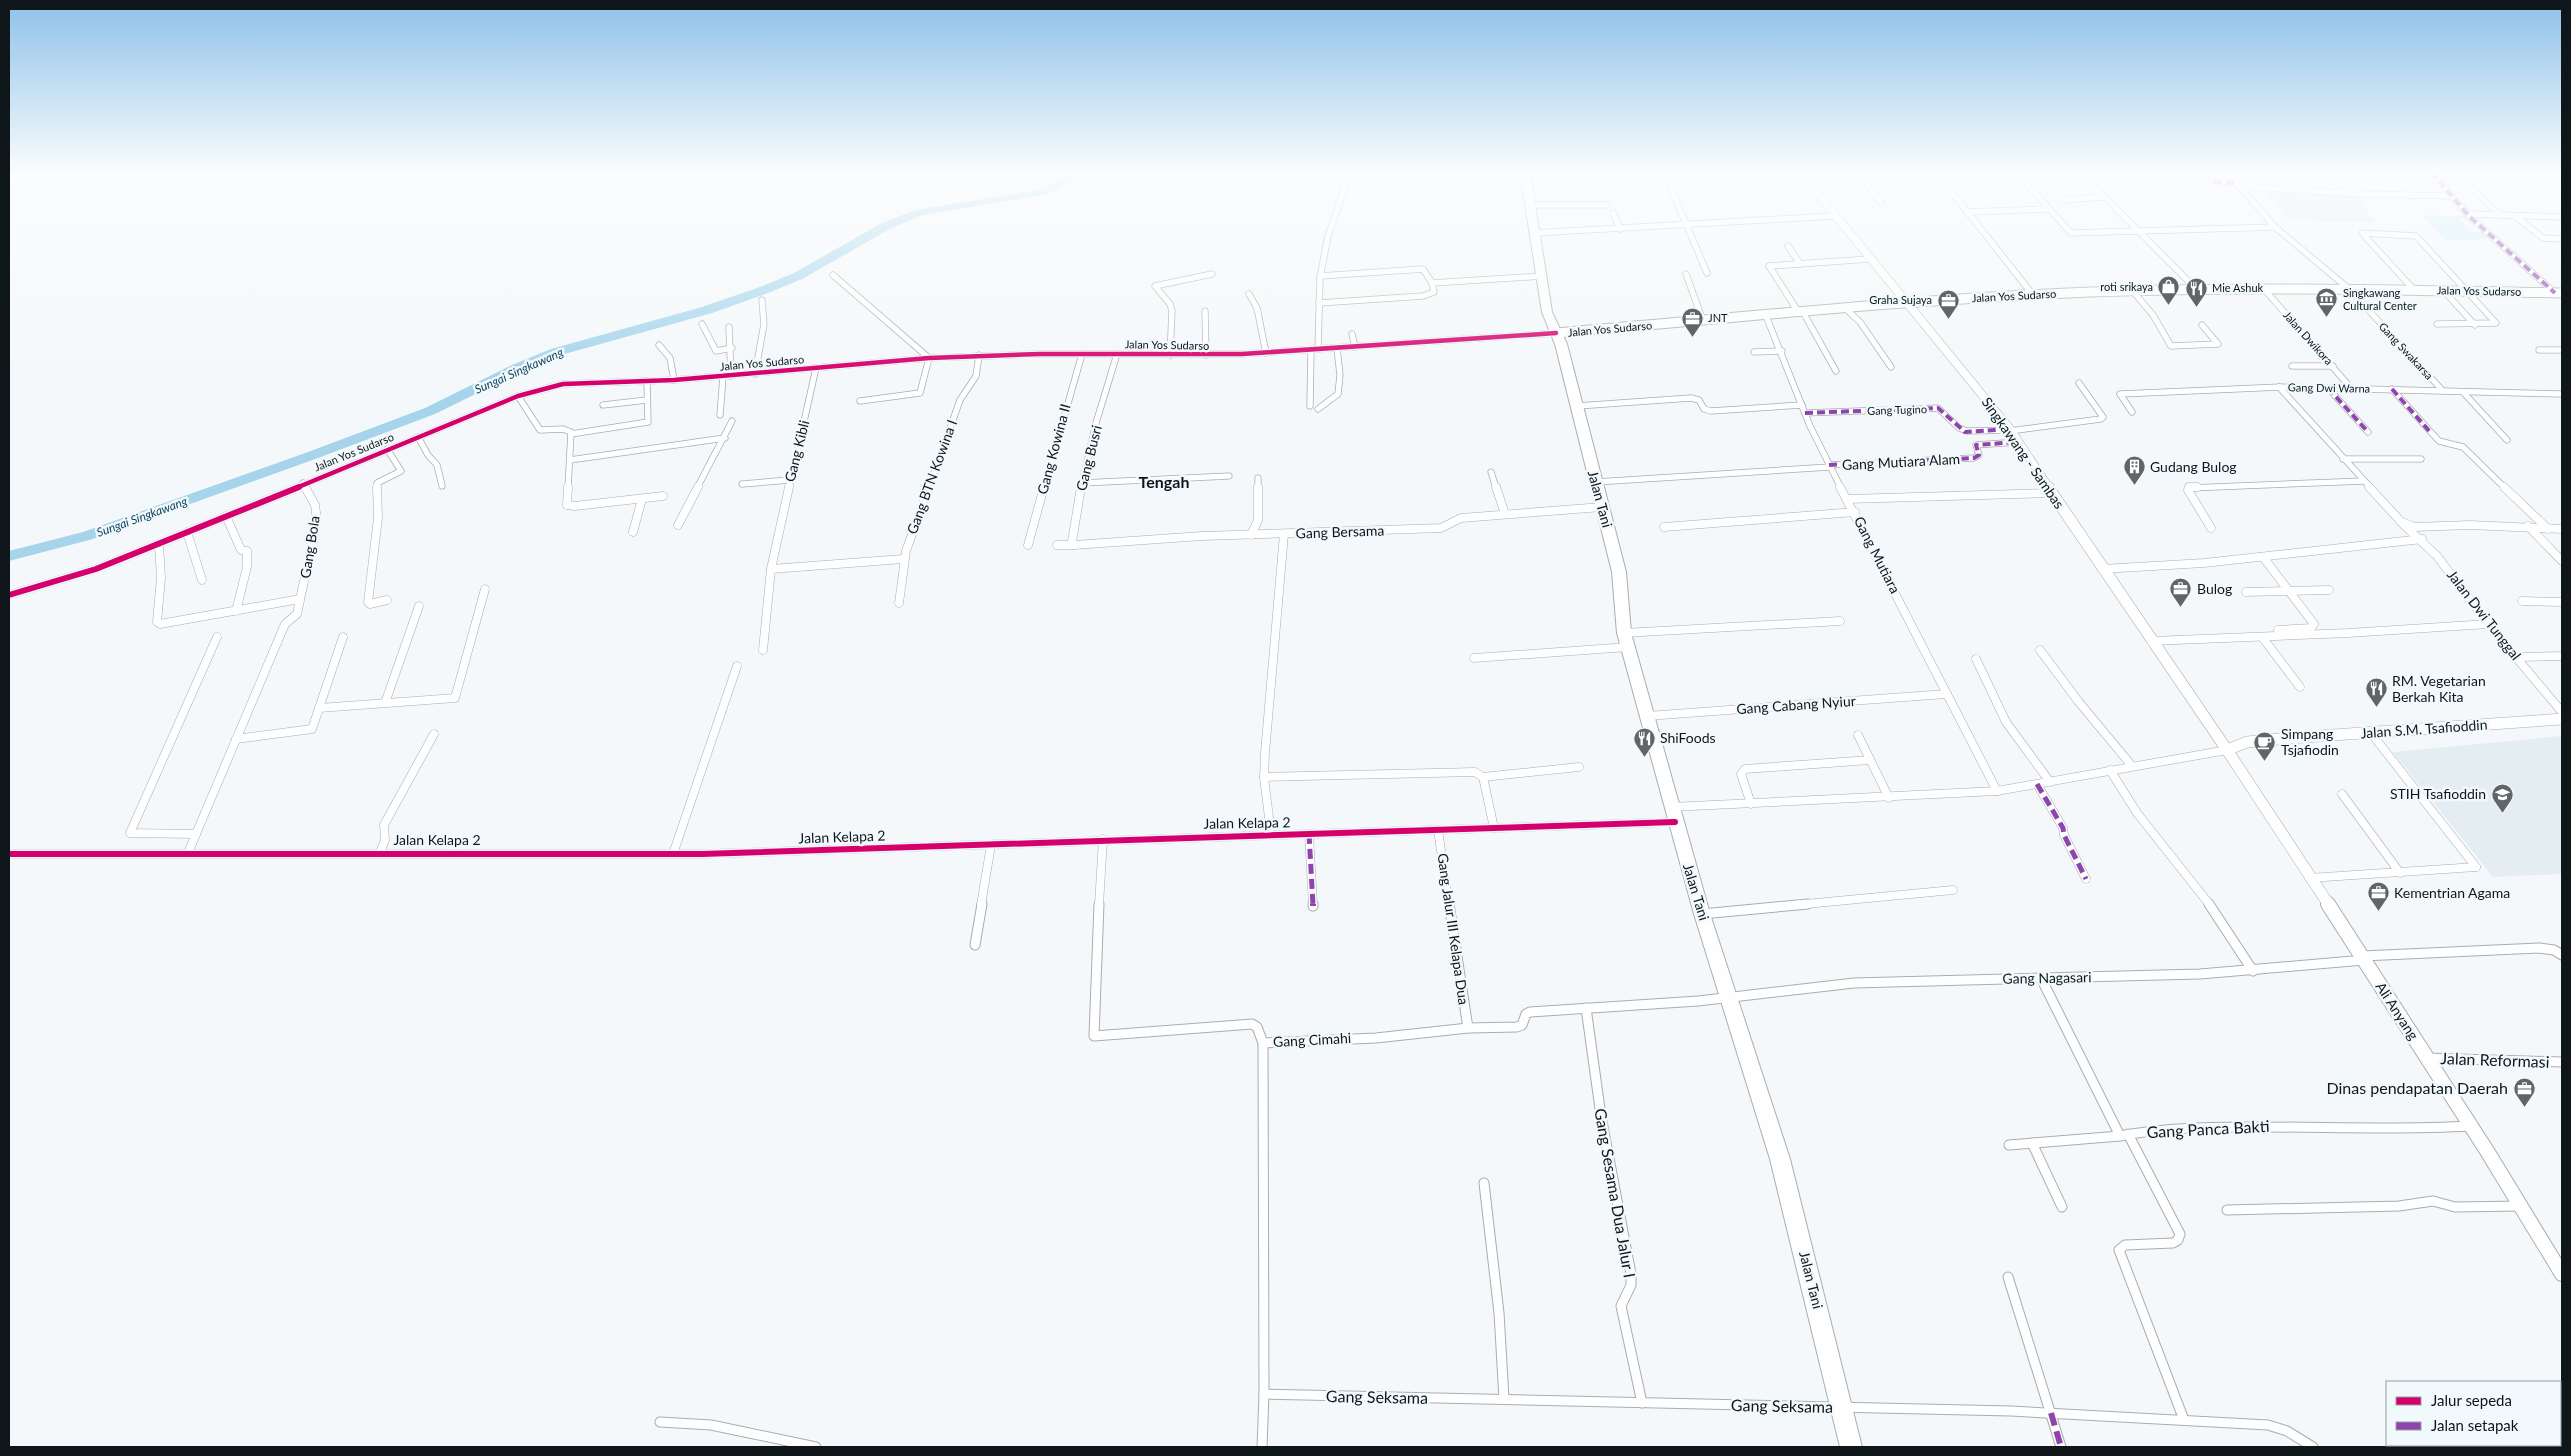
<svg xmlns="http://www.w3.org/2000/svg" width="2571" height="1456" viewBox="0 0 2571 1456" font-family="Lato,sans-serif">
<style>
.built{fill:#e3edf2}
.green{fill:#d2ebf9}
.lines{fill:none;stroke-linecap:round;stroke-linejoin:round}
.river{fill:#a5d4eb;fill-rule:evenodd}
.street-far2-casing{stroke:#a9adb0;stroke-width:7}
.street-far1-casing{stroke:#a9adb0;stroke-width:9}
.street-casing{stroke:#a9adb0;stroke-width:11}
.secondary-far2-casing{stroke:#a9adb0;stroke-width:9}
.secondary-far1-casing{stroke:#a9adb0;stroke-width:12}
.secondary-casing{stroke:#a9adb0;stroke-width:16}
.primary-casing{stroke:#a9adb0;stroke-width:11}
.highway-casing{stroke:#a9adb0;stroke-width:2}
.street-far2{stroke:#fefefe;stroke-width:5.5}
.street-far1{stroke:#fefefe;stroke-width:8}
.street{stroke:#fefefe;stroke-width:9}
.secondary-far2{stroke:#fefefe;stroke-width:8}
.secondary-far1{stroke:#fefefe;stroke-width:11}
.secondary{stroke:#fefefe;stroke-width:14}
.primary{stroke:#fefefe;stroke-width:9}
.highway{fill:#fefefe;fill-rule:evenodd}
.quiet-far2{stroke:#8e44ad;stroke-width:4;stroke-dasharray:8 4;stroke-linecap:butt}
.quiet-far1{stroke:#8e44ad;stroke-width:5;stroke-dasharray:10 5;stroke-linecap:butt}
.quiet{stroke:#8e44ad;stroke-width:6;stroke-dasharray:13 6;stroke-linecap:butt}
.cycleway-far1-casing{stroke:#f2f9fd;stroke-width:7}
.cycleway-casing{stroke:#f2f9fd;stroke-width:9}
.cycleway-far1{stroke:#d6006c;stroke-width:4.5}
.cycleway{stroke:#d6006c;stroke-width:6}
.labels{text-anchor:middle;stroke-width:5;stroke-linejoin:round;paint-order:stroke}
.far-poi-label{font-size:11px;fill:#0f1619;stroke:#f2f9fd;text-anchor:start}
.far-street-label{font-size:11px;fill:#0f1619;stroke:#f2f9fd}
.far-water-label{font-size:12px;font-style:italic;fill:#10465d;stroke:#f2f9fd}
.street-label{font-size:14px;fill:#0f1619;stroke:#f2f9fd}
.poi-label{font-size:14px;fill:#0f1619;stroke:#f2f9fd;text-anchor:start}
.quarter-label{font-size:16px;font-weight:bold;fill:#0f1619;stroke:#f2f9fd}
.near-street-label{font-size:16px;fill:#0f1619;stroke:#f2f9fd}
.near-poi-label{font-size:16px;fill:#0f1619;stroke:#f2f9fd;text-anchor:end}
</style>
<rect width="100%" height="100%" fill="#f5f8fa"/>
<g class="built">
<polygon points="2265,191 2355,195 2376,222 2330,222 2286,218"/>
<polygon points="2562,736 2562,874 2493,877 2393,752"/>
</g>
<polygon class="green" points="2421,215 2467,216 2470,219 2459,219 2473,232 2485,232 2494,239 2447,240"/>
<g class="lines">
<polygon class="river" points="1076,172 1090,172 1059,190 1044,195 922,215 888,230 802,279 768,293 712,313 561,355 522,371 435,414 318,458 93,539 9,561 9,551 83,532 308,452 425,408 512,365 551,349 702,307 760,287 794,273 880,224 915,210 1038,190"/>
<defs>
<g id="street-far2">
<polyline points="1664,172 1707,273"/>
<polyline points="1936,172 2033,295"/>
<polyline points="2016,172 2071,233 2275,227"/>
<polyline points="2080,172 2197,290"/>
<polyline points="2227,172 2275,227 2349,289 2443,391"/>
<polyline points="2293,172 2306,190"/>
<polyline points="2323,172 2353,193"/>
<polyline points="2431,172 2470,217 2555,293"/>
<polyline points="2454,172 2500,215"/>
<polyline points="2461,172 2500,174 2498,172"/>
<polyline points="2537,172 2562,189"/>
<polyline points="1806,180 1858,178 1865,182 1881,202"/>
<polyline points="1897,182 1888,173 1901,172"/>
<polyline points="2214,182 2235,183"/>
<polyline points="2238,186 2360,194 2451,196"/>
<polyline points="2063,200 2105,197"/>
<polyline points="1529,205 1607,205"/>
<polyline points="1967,212 2047,209"/>
<polyline points="1613,213 1620,229"/>
<polyline points="2469,214 2562,217"/>
<polyline points="2515,216 2543,238 2562,239"/>
<polyline points="1534,233 1834,216"/>
<polyline points="1788,246 1800,264"/>
<polyline points="1686,274 1703,321"/>
<polyline points="833,275 929,358 920,393 860,401"/>
<polyline points="1432,283 1542,276"/>
<polyline points="2264,289 2351,388"/>
<polyline points="2132,290 2153,315 2171,346 2218,344 2202,325"/>
<polyline points="2414,290 2362,233 2416,236 2496,323 2437,324"/>
<polyline points="2443,290 2475,325"/>
<polyline points="1249,294 1257,308 1266,353"/>
<polyline points="1319,303 1423,296 1434,292 1432,283 1423,269 1320,276"/>
<polyline points="1845,308 1860,322 1891,367"/>
<polyline points="1205,311 1206,355"/>
<polyline points="1803,312 1836,371"/>
<polyline points="1799,313 1769,266 1870,259"/>
<polyline points="1766,316 1810,426 1841,488"/>
<polyline points="702,324 716,351 732,348"/>
<polyline points="729,327 731,376"/>
<polyline points="1352,334 1355,347"/>
<polyline points="659,345 670,358 674,380"/>
<polyline points="1318,349 1320,278 1328,236 1345,187 1342,181 1326,172"/>
<polyline points="2539,350 2562,350"/>
<polyline points="1754,352 1782,351"/>
<polyline points="1170,355 1172,311 1170,304 1155,286 1212,274"/>
<polyline points="2292,366 2333,366"/>
<polyline points="755,374 764,324 762,300"/>
<polyline points="2279,387 2371,488"/>
<polyline points="2328,388 2368,432"/>
<polyline points="2392,389 2439,441 2463,447 2505,488"/>
<polyline points="2463,392 2507,440"/>
<polyline points="518,396 540,430 563,429 571,432 568,488"/>
<polyline points="603,405 647,400"/>
<polyline points="1310,406 1311,350"/>
<polyline points="1577,406 1691,398 1699,400 1704,409 1711,411 1802,405"/>
<polyline points="1318,409 1338,394 1340,375 1337,348"/>
<polyline points="2132,412 2120,394 2281,387 2562,394"/>
<polyline points="1805,413 1938,408 1959,428 1967,431 2017,430 2101,419 2103,417 2079,383"/>
<polyline points="720,415 723,377"/>
<polyline points="571,434 648,422 647,381"/>
<polyline points="418,437 428,455 437,465 442,486"/>
<polyline points="2343,459 2421,459"/>
<polyline points="570,460 725,438"/>
<polyline points="1829,465 1974,458 1979,455 1976,445 2018,442"/>
<polyline points="1491,472 1496,488"/>
<polyline points="1258,478 1258,488"/>
<polyline points="1596,482 1830,467"/>
<polyline points="303,483 306,488"/>
<polyline points="1082,483 1229,476"/>
<polyline points="742,484 790,480"/>
<polyline points="296,488 518,396 563,384 674,380 929,358 1040,354 1242,354 1556,333"/>
<polyline points="377,488 377,483 401,471 387,449"/>
<polyline points="697,488 732,421"/>
<polyline points="789,488 816,368"/>
<polyline points="929,488 960,400 976,376 979,355"/>
<polyline points="1044,488 1082,354"/>
<polyline points="1081,488 1096,423 1117,354"/>
<polyline points="2189,488 2364,481"/>
</g>
<g id="street-far1">
<polyline points="377,487 378,518 368,602 370,604 387,600"/>
<polyline points="568,487 567,505 575,506 663,496"/>
<polyline points="1496,487 1505,514"/>
<polyline points="1840,487 1997,791"/>
<polyline points="2197,487 2189,487 2188,490 2211,528"/>
<polyline points="2369,487 2405,526 2437,556 2488,624 2562,712"/>
<polyline points="2504,487 2548,529"/>
<polyline points="1848,499 2053,493"/>
<polyline points="226,516 241,550 247,551 247,567 236,611"/>
<polyline points="2405,523 2414,527 2470,525 2562,529"/>
<polyline points="678,525 698,487"/>
<polyline points="2528,526 2562,561"/>
<polyline points="1664,527 1855,512"/>
<polyline points="187,532 202,580"/>
<polyline points="633,532 642,499"/>
<polyline points="1251,535 1258,520 1258,487"/>
<polyline points="159,545 161,578 157,622 160,624 300,599"/>
<polyline points="1028,545 1044,487"/>
<polyline points="1057,545 1074,545 1072,542 1081,487"/>
<polyline points="1074,545 1202,536 1441,528 1461,518 1602,507"/>
<polyline points="2263,557 2314,624 2311,628 2278,630"/>
<polyline points="771,569 903,559"/>
<polyline points="2102,569 2204,563 2422,539"/>
<polyline points="2246,592 2329,590"/>
<polyline points="9,595 96,569 299,487"/>
<polyline points="2522,601 2562,602"/>
<polyline points="899,603 906,551 929,487"/>
<polyline points="1624,633 1840,621"/>
<polyline points="2262,637 2300,687"/>
<polyline points="2151,641 2348,633 2488,624"/>
<polyline points="763,650 771,569 789,487"/>
<polyline points="2040,650 2078,701 2132,766"/>
<polyline points="2516,657 2562,656"/>
<polyline points="1474,658 1628,647"/>
<polyline points="1976,659 2006,722 2050,782"/>
<polyline points="385,703 419,606"/>
<polyline points="319,708 455,698 485,589"/>
<polyline points="1647,716 1946,694"/>
<polyline points="2371,733 2476,867"/>
<polyline points="1858,735 1889,798"/>
<polyline points="236,739 312,729 343,637"/>
<polyline points="2110,770 2137,813 2210,905"/>
<polyline points="1264,777 1475,772 1483,777 1494,828"/>
<polyline points="1483,777 1579,767"/>
<polyline points="2037,784 2063,828 2064,835 2086,879"/>
<polyline points="2342,794 2400,873"/>
<polyline points="1751,804 1741,774 1745,769 1870,760"/>
<polyline points="1671,807 1997,791 2227,750"/>
<polyline points="1438,830 1449,905"/>
<polyline points="196,834 130,833 217,637"/>
<polyline points="1271,834 1264,777 1265,753 1284,534"/>
<polyline points="1309,834 1313,905"/>
<polyline points="380,852 385,840 384,825 434,734"/>
<polyline points="188,853 285,624 297,614 317,520 315,505 305,487"/>
<polyline points="9,854 702,854 1675,822"/>
<polyline points="673,854 737,666"/>
<polyline points="2309,878 2476,867"/>
<polyline points="981,905 991,845"/>
<polyline points="1099,905 1103,839"/>
<polyline points="1795,905 1953,890"/>
</g>
<g id="street">
<polyline points="1099,904 1094,1036 1252,1024 1257,1027 1263,1043 1376,1038 1468,1028 1517,1027 1522,1025 1526,1014 1530,1012 1698,1001 1854,983 2200,974 2364,960"/>
<polyline points="1313,904 1313,906"/>
<polyline points="1449,904 1468,1028"/>
<polyline points="2209,904 2253,971"/>
<polyline points="1702,914 1808,904"/>
<polyline points="975,945 982,904"/>
<polyline points="2362,956 2539,948 2554,950 2562,955"/>
<path d="M2041,978L2120,1136C2166,1127 2214,1127 2261,1127C2331,1127 2401,1130 2471,1126"/>
<polyline points="1586,1008 1601,1116 1631,1274 1631,1285 1621,1306 1642,1403"/>
<polyline points="1263,1043 1264,1394 2011,1411 2268,1425 2287,1431 2313,1447"/>
<polyline points="2427,1058 2562,1062"/>
<polyline points="2128,1134 2180,1234 2178,1240 2173,1243 2125,1245 2119,1250 2184,1420"/>
<polyline points="2032,1143 2062,1207"/>
<polyline points="2009,1145 2120,1136"/>
<polyline points="1484,1183 1499,1313 1504,1399"/>
<polyline points="2227,1210 2399,1206 2433,1201 2455,1207 2521,1206"/>
<polyline points="2008,1277 2061,1447"/>
<polyline points="660,1422 711,1425 816,1447"/>
<polyline points="1262,1447 1264,1394"/>
</g>
<polyline id="secondary-far2" points="1800,172 2010,429 2049,488"/>
<g id="secondary-far1">
<polyline points="2048,487 2227,750 2329,905"/>
<polyline points="2227,750 2247,742 2290,738 2562,719"/>
</g>
<polyline id="secondary" points="2328,904 2487,1151 2562,1274"/>
<path id="primary" d="M1556,333C1734,318 1912,299 2091,292C2248,286 2405,290 2562,293"/>
<polygon id="highway" points="1520,172 1530,172 1552,312 1567,344 1626,572 1631,633 1710,914 1790,1159 1862,1447 1840,1447 1770,1159 1694,914 1617,633 1612,572 1555,344 1542,312"/>
</defs>
<use href="#street-far2" class="street-far2-casing"/>
<use href="#street-far1" class="street-far1-casing"/>
<use href="#street" class="street-casing"/>
<use href="#secondary-far2" class="secondary-far2-casing"/>
<use href="#secondary-far1" class="secondary-far1-casing"/>
<use href="#secondary" class="secondary-casing"/>
<use href="#primary" class="primary-casing"/>
<use href="#highway" class="highway-casing"/>
<use href="#street-far2" class="street-far2"/>
<use href="#street-far1" class="street-far1"/>
<use href="#street" class="street"/>
<use href="#secondary-far2" class="secondary-far2"/>
<use href="#secondary-far1" class="secondary-far1"/>
<use href="#secondary" class="secondary"/>
<use href="#primary" class="primary"/>
<use href="#highway" class="highway"/>
<g class="quiet-far2">
<polyline points="2431,172 2470,217 2555,293"/>
<polyline points="2214,182 2235,183"/>
<polyline points="2328,388 2368,432"/>
<polyline points="2392,389 2431,433"/>
<polyline points="1805,413 1938,408 1965,432 2010,429"/>
<polyline points="1829,465 1974,458 1979,455 1976,445 2018,442"/>
</g>
<g class="quiet-far1">
<polyline points="2037,784 2063,828 2064,835 2086,879"/>
<polyline points="1309,834 1313,905"/>
</g>
<g class="quiet">
<polyline points="1313,904 1313,906"/>
<polyline points="2051,1413 2061,1447"/>
</g>
<defs>
<polyline id="cycleway-far1" points="296,488 518,396 563,384 674,380 929,358 1040,354 1242,354 1556,333"/>
<g id="cycleway">
<polyline points="9,595 96,569 299,487"/>
<polyline points="9,854 702,854 1675,822"/>
</g>
</defs>
<use href="#cycleway-far1" class="cycleway-far1-casing"/>
<use href="#cycleway" class="cycleway-casing"/>
<use href="#cycleway-far1" class="cycleway-far1"/>
<use href="#cycleway" class="cycleway"/>
</g>
<linearGradient id="sky" x2="0" y2="1"><stop stop-color="#8dc1e9"/><stop offset="0.46" stop-color="#fafcfd"/><stop offset="1" stop-color="#fafcfd" stop-opacity="0"/></linearGradient>
<rect width="2571" height="376" fill="url(#sky)"/>
<defs>
<symbol id="shop-pin" viewBox="-11 -11 22 30"><path d="M0 17L-7.5 6A9.5 9.5 0 1 1 7.5 6Z" fill="#606568" stroke="#f2f9fd"/><path d="M-5-2.5h2.3a2.7 3.5 0 0 1 5.4 0H5L5.5 6h-11ZM-1.5-2.5h3a1.5 2.3 0 0 0-3 0Z" fill="#fff"/></symbol>
<symbol id="restaurant-pin" viewBox="-11 -11 22 30"><path d="M0 17L-7.5 6A9.5 9.5 0 1 1 7.5 6Z" fill="#606568" stroke="#f2f9fd"/><path d="M-5-6h1v4h1v-4h1v4h1v-4h1v5L-1.5 .5V6h-2V.5L-5-1ZM5-6V6H3V1.5H1.5Q1.5-4 5-6Z" fill="#fff"/></symbol>
<symbol id="museum-pin" viewBox="-11 -11 22 30"><path d="M0 17L-7.5 6A9.5 9.5 0 1 1 7.5 6Z" fill="#606568" stroke="#f2f9fd"/><path d="M0-6L6-3V-2H-6V-3ZM-5-1h2V3h-2ZM-1-1h2V3h-2ZM3-1h2V3H3ZM-6 4H6V6H-6Z" fill="#fff"/></symbol>
<symbol id="office-pin" viewBox="-11 -11 22 30"><path d="M0 17L-7.5 6A9.5 9.5 0 1 1 7.5 6Z" fill="#606568" stroke="#f2f9fd"/><path d="M-6-3h4V-5.5h4V-3h4V5H-6ZM-1-4.5V-3h2v-1.5ZM-6 0V1H6V0Z" fill="#fff"/></symbol>
<symbol id="building-pin" viewBox="-11 -11 22 30"><path d="M0 17L-7.5 6A9.5 9.5 0 1 1 7.5 6Z" fill="#606568" stroke="#f2f9fd"/><path d="M-4-6H4V6H1V3H-1V6H-4ZM-2.5-4.3h1.7v1.8h-1.7ZM.8-4.3h1.7v1.8H.8ZM-2.5-1h1.7V.8h-1.7ZM.8-1h1.7V.8H.8Z" fill="#fff"/></symbol>
<symbol id="cafe-pin" viewBox="-11 -11 22 30"><path d="M0 17L-7.5 6A9.5 9.5 0 1 1 7.5 6Z" fill="#606568" stroke="#f2f9fd"/><path d="M-5.5-4.5H6V0H3Q3 3.5 0 3.5H-2.5Q-5.5 3.5-5.5 0ZM3-3.2v2h1.7v-2ZM-6 4.5H4V6H-6Z" fill="#fff"/></symbol>
<symbol id="university-pin" viewBox="-11 -11 22 30"><path d="M0 17L-7.5 6A9.5 9.5 0 1 1 7.5 6Z" fill="#606568" stroke="#f2f9fd"/><path d="M0-5L7-2L0 1L-7-2ZM-4 1L0 2.5L4 1V4Q0 6-4 4Z" fill="#fff"/></symbol>
</defs>
<g fill-rule="evenodd">
<use href="#shop-pin" x="2156" y="274" width="25" height="34"/>
<use href="#restaurant-pin" x="2184" y="276" width="25" height="34"/>
<use href="#museum-pin" x="2314" y="286" width="25" height="34"/>
<use href="#office-pin" x="1936" y="288" width="25" height="34"/>
<use href="#office-pin" x="1680" y="306" width="25" height="34"/>
<use href="#building-pin" x="2122" y="454" width="25" height="34"/>
<use href="#office-pin" x="2168" y="576" width="25" height="34"/>
<use href="#restaurant-pin" x="2364" y="676" width="25" height="34"/>
<use href="#restaurant-pin" x="1632" y="726" width="25" height="34"/>
<use href="#cafe-pin" x="2252" y="730" width="25" height="34"/>
<use href="#university-pin" x="2490" y="782" width="25" height="34"/>
<use href="#office-pin" x="2366" y="880" width="25" height="34"/>
<use href="#office-pin" x="2512" y="1076" width="25" height="34"/>
</g>
<g class="labels">
<g class="far-poi-label">
<text x="2153" y="291" text-anchor="end">roti srikaya</text>
<text x="2212" y="292">Mie Ashuk</text>
<text x="2343" y="297">Singkawang<tspan x="2343" dy="13">Cultural Center</tspan></text>
<text x="1932" y="304" text-anchor="end">Graha Sujaya</text>
<text x="1708" y="322">JNT</text>
</g>
<g class="far-street-label">
<text transform="translate(2479 291) rotate(1)" y="4">Jalan Yos Sudarso</text>
<text transform="translate(2014 296) rotate(-3)" y="4">Jalan Yos Sudarso</text>
<text transform="translate(1610 329) rotate(-5)" y="4">Jalan Yos Sudarso</text>
<text transform="translate(2308 338) rotate(48)" y="4">Jalan Dwikora</text>
<text transform="translate(1167 345) rotate(1)" y="4">Jalan Yos Sudarso</text>
<text transform="translate(2406 351) rotate(47)" y="4">Gang Swakarsa</text>
<text transform="translate(762 363) rotate(-5)" y="4">Jalan Yos Sudarso</text>
<text transform="translate(2329 388) rotate(1)" y="4">Gang Dwi Warna</text>
<text transform="translate(1897 410) rotate(-2)" y="4">Gang Tugino</text>
<text transform="translate(354 452) rotate(-22)" y="4">Jalan Yos Sudarso</text>
</g>
<g class="far-water-label">
<text transform="translate(519 371) rotate(-24)" y="4">Sungai Singkawang</text>
<text transform="translate(142 517) rotate(-20)" y="4">Sungai Singkawang</text>
</g>
<g class="street-label">
<text transform="translate(1054 449) rotate(-75)" y="5">Gang Kowina II</text>
<text transform="translate(797 451) rotate(-76)" y="5">Gang Kibli</text>
<text transform="translate(2023 453) rotate(55)" y="5">Singkawang - Sambas</text>
<text transform="translate(1089 458) rotate(-76)" y="5">Gang Busri</text>
<text transform="translate(1901 462) rotate(-3)" y="5">Gang Mutiara Alam</text>
<text transform="translate(932 477) rotate(-70)" y="5">Gang BTN Kowina I</text>
<text transform="translate(1600 499) rotate(75)" y="5">Jalan Tani</text>
<text transform="translate(1340 532) rotate(-2)" y="5">Gang Bersama</text>
<text transform="translate(310 547) rotate(-81)" y="5">Gang Bola</text>
<text transform="translate(1877 555) rotate(63)" y="5">Gang Mutiara</text>
<text transform="translate(2484 615) rotate(52)" y="5">Jalan Dwi Tunggal</text>
<text transform="translate(1796 705) rotate(-4)" y="5">Gang Cabang Nyiur</text>
<text transform="translate(2424 729) rotate(-4)" y="5">Jalan S.M. Tsafioddin</text>
<text transform="translate(1247 823) rotate(-1)" y="5">Jalan Kelapa 2</text>
<text transform="translate(842 837) rotate(-2)" y="5">Jalan Kelapa 2</text>
<text x="437" y="845">Jalan Kelapa 2</text>
<text transform="translate(1696 892) rotate(73)" y="5">Jalan Tani</text>
<text transform="translate(1453 929) rotate(82)" y="5">Gang Jalur III Kelapa Dua</text>
<text transform="translate(2047 978) rotate(-1)" y="5">Gang Nagasari</text>
<text transform="translate(2397 1011) rotate(57)" y="5">Ali Anyang</text>
<text transform="translate(1312 1040) rotate(-3)" y="5">Gang Cimahi</text>
<text transform="translate(1811 1280) rotate(76)" y="5">Jalan Tani</text>
</g>
<g class="poi-label">
<text x="2150" y="472">Gudang Bulog</text>
<text x="2197" y="594">Bulog</text>
<text x="2392" y="686">RM. Vegetarian<tspan x="2392" dy="16">Berkah Kita</tspan></text>
<text x="2281" y="739">Simpang<tspan x="2281" dy="16">Tsjafiodin</tspan></text>
<text x="1660" y="743">ShiFoods</text>
<text x="2486" y="799" text-anchor="end">STIH Tsafioddin</text>
<text x="2394" y="898">Kementrian Agama</text>
</g>
<g class="quarter-label">
<text x="1164" y="488">Tengah</text>
</g>
<g class="near-street-label">
<text transform="translate(2495 1060) rotate(2)" y="6">Jalan Reformasi</text>
<text transform="translate(2208 1129) rotate(-3)" y="6">Gang Panca Bakti</text>
<text transform="translate(1615 1193) rotate(80)" y="6">Gang Sesama Dua Jalur I</text>
<text transform="translate(1377 1397) rotate(1)" y="6">Gang Seksama</text>
<text transform="translate(1782 1406) rotate(1)" y="6">Gang Seksama</text>
</g>
<g class="near-poi-label">
<text x="2508" y="1094">Dinas pendapatan Daerah</text>
</g>
</g>
<rect width="2571" height="1456" fill="none" stroke="#0f1619" stroke-width="20"/>
<rect x="2386" y="1381" width="175" height="65" fill="#f2f9fd" stroke="#979ea2"/>
<rect x="2396" y="1397" width="25" height="8" fill="#d6006c" stroke="#979ea2"/>
<text x="2431" y="1406" font-size="15" fill="#0f1619">Jalur sepeda</text>
<rect x="2396" y="1422" width="25" height="8" fill="#8e44ad" stroke="#979ea2"/>
<text x="2431" y="1431" font-size="15" fill="#0f1619">Jalan setapak</text>
</svg>
